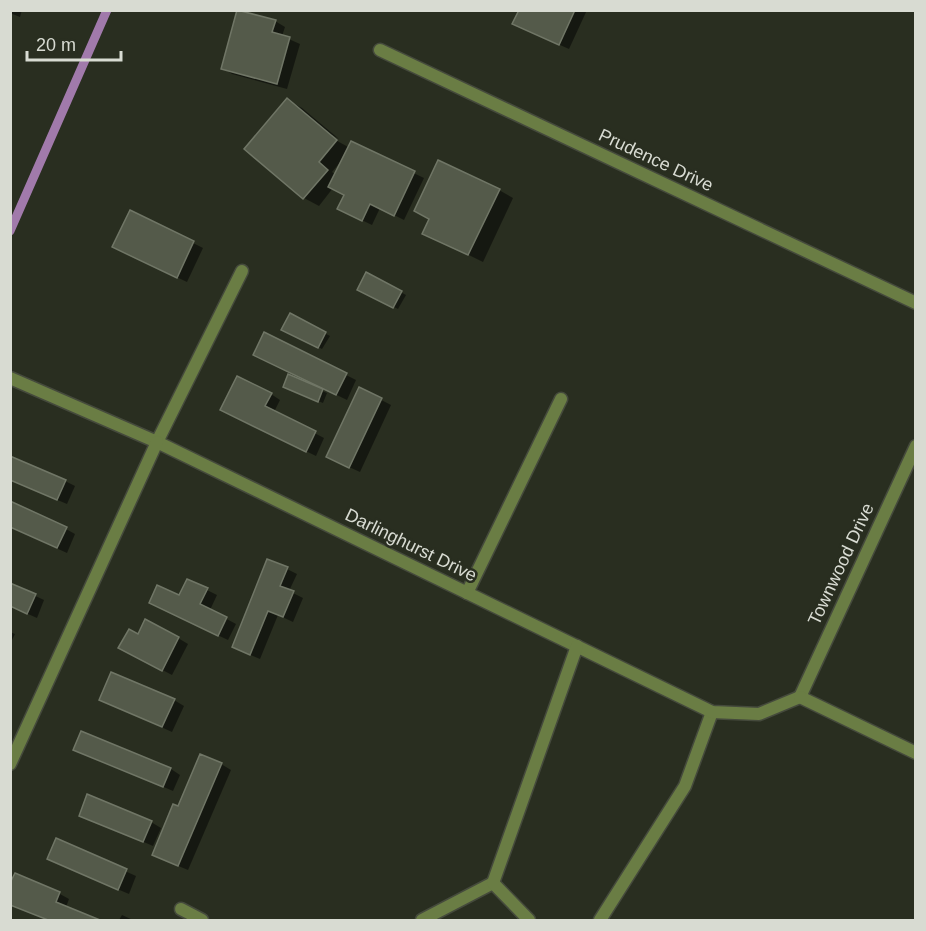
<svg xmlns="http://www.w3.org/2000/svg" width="926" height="931" viewBox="0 0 926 931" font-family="Helvetica,sans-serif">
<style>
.shadow{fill:#0007;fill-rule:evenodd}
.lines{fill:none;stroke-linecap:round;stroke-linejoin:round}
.stream{stroke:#a17aab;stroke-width:9}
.building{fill:#545a4a;stroke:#707666;stroke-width:1.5}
.service-casing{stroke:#454a3c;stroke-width:15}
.minor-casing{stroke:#454a3c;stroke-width:15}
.service{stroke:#6a7d44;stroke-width:12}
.minor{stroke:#6a7d44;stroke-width:12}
.labels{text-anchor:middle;stroke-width:5;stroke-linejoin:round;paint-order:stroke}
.street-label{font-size:18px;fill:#d8dbd2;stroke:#292e20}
</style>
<rect width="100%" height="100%" fill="#292e20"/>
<g class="shadow">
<polygon points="10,10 22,10 20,17 10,13"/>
<polygon points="520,10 587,10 569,49 524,29"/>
<polygon points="275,21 285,27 282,36 300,44 287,89 232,74 223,68"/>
<path d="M287,100L302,108L339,139L332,135L330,137L350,148L351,143L424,178L404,220L380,208L372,225L349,214L346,195L333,188L319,206L304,198L246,149ZM342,160L336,175L332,172Z"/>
<polygon points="499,190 513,198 483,262 424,233"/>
<polygon points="193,243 203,248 187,282 123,252"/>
<polygon points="367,274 406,295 398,309 359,289"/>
<polygon points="290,315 330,336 322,349 283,329"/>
<polygon points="265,334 356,380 347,400 265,360"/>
<polygon points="289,389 322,391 327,393 323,403"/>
<polygon points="360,389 391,405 360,472 338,462"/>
<polygon points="271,394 280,400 274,412 324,438 316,456 231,415"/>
<polygon points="10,480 65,481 75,486 67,504"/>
<polygon points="10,527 66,529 75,534 67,553"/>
<polygon points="287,569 297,574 289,591 303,598 293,622 278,615 260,659 243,652"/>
<polygon points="10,584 44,600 37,618 10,606"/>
<polygon points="207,590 217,595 210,610 236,624 228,640 160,608 180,597"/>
<polygon points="10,632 15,634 10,644"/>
<polygon points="138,636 178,638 188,644 172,675 130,653"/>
<polygon points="101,700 174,700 184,706 172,732"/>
<polygon points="75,749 171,769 180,775 173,791"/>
<polygon points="221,764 231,770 188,870 164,860 178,808"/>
<polygon points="81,815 151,822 161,828 153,846"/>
<polygon points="56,840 136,876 129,894 58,864"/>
<polygon points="16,875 60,894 69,899 66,907 96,920 48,920 14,906"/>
<polygon points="122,915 133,920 119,920"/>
</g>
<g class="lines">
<polyline class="stream" points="10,231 107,10"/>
</g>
<g class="building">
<polygon points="237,10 276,20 272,32 290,37 277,84 221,69"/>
<polygon points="519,10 575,10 559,45 512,24"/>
<polygon points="287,98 337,140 319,162 328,170 303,199 244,149"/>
<polygon points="351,141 415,171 394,216 370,204 362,221 337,209 344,195 328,187"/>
<polygon points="438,160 500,189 468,255 422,234 429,219 414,211"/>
<polygon points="130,210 194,241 177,278 112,247"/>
<polygon points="366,272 402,291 393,308 357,290"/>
<polygon points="290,313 326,332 318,348 281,330"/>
<polygon points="264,332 347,373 336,395 253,355"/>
<polygon points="288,374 323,389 318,402 283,387"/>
<polygon points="237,376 272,393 265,406 316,431 306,452 220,410"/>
<polygon points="359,387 382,398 349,468 326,457"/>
<polygon points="10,456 66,480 57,500 10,480"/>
<polygon points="10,501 67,527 57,548 10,527"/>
<polygon points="267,559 288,567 280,586 294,591 283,617 268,611 250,655 232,647"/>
<polygon points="187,579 208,588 200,604 227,617 218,636 149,603 157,585 179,595"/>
<polygon points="10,583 36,594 27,614 10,606"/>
<polygon points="145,619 179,637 162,671 118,648 129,629 138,634"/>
<polygon points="111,672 175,699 162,727 99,700"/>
<polygon points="81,731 171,768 163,787 73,750"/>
<polygon points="200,754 222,763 178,866 152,855 173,804 178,806"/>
<polygon points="87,794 152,821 143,842 79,816"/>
<polygon points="56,838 127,869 118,890 47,859"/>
<polygon points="15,873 60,892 56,902 100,920 48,920 10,905 10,883"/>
</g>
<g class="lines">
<defs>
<g id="service">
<polyline points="157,442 242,271"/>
<polyline points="467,593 561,399"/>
<polyline points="181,909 202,920"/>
<polyline points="600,920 685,786 712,712"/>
</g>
<g id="minor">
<polyline points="380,50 916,303"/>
<polyline points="10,378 157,442 712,712 759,714 800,697"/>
<polyline points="800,697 916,446"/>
<polyline points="800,697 916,753"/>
<polyline points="10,764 157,442"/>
<polyline points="422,920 493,883"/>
<polyline points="529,920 493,883 577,646"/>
</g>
</defs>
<use href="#service" class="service-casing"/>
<use href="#minor" class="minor-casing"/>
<use href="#service" class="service"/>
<use href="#minor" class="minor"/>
</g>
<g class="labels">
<g class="street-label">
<text transform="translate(656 160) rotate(25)" y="6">Prudence Drive</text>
<text transform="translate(411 545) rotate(26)" y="6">Darlinghurst Drive</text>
<text transform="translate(841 564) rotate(-65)" y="6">Townwood Drive</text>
</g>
</g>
<rect width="926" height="931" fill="none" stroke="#d8dbd2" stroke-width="24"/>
<path d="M27 51v9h94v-9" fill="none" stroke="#d8dbd2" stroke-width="3"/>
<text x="36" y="51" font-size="18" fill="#d8dbd2" stroke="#292e20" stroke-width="4.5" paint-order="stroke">20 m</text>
</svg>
